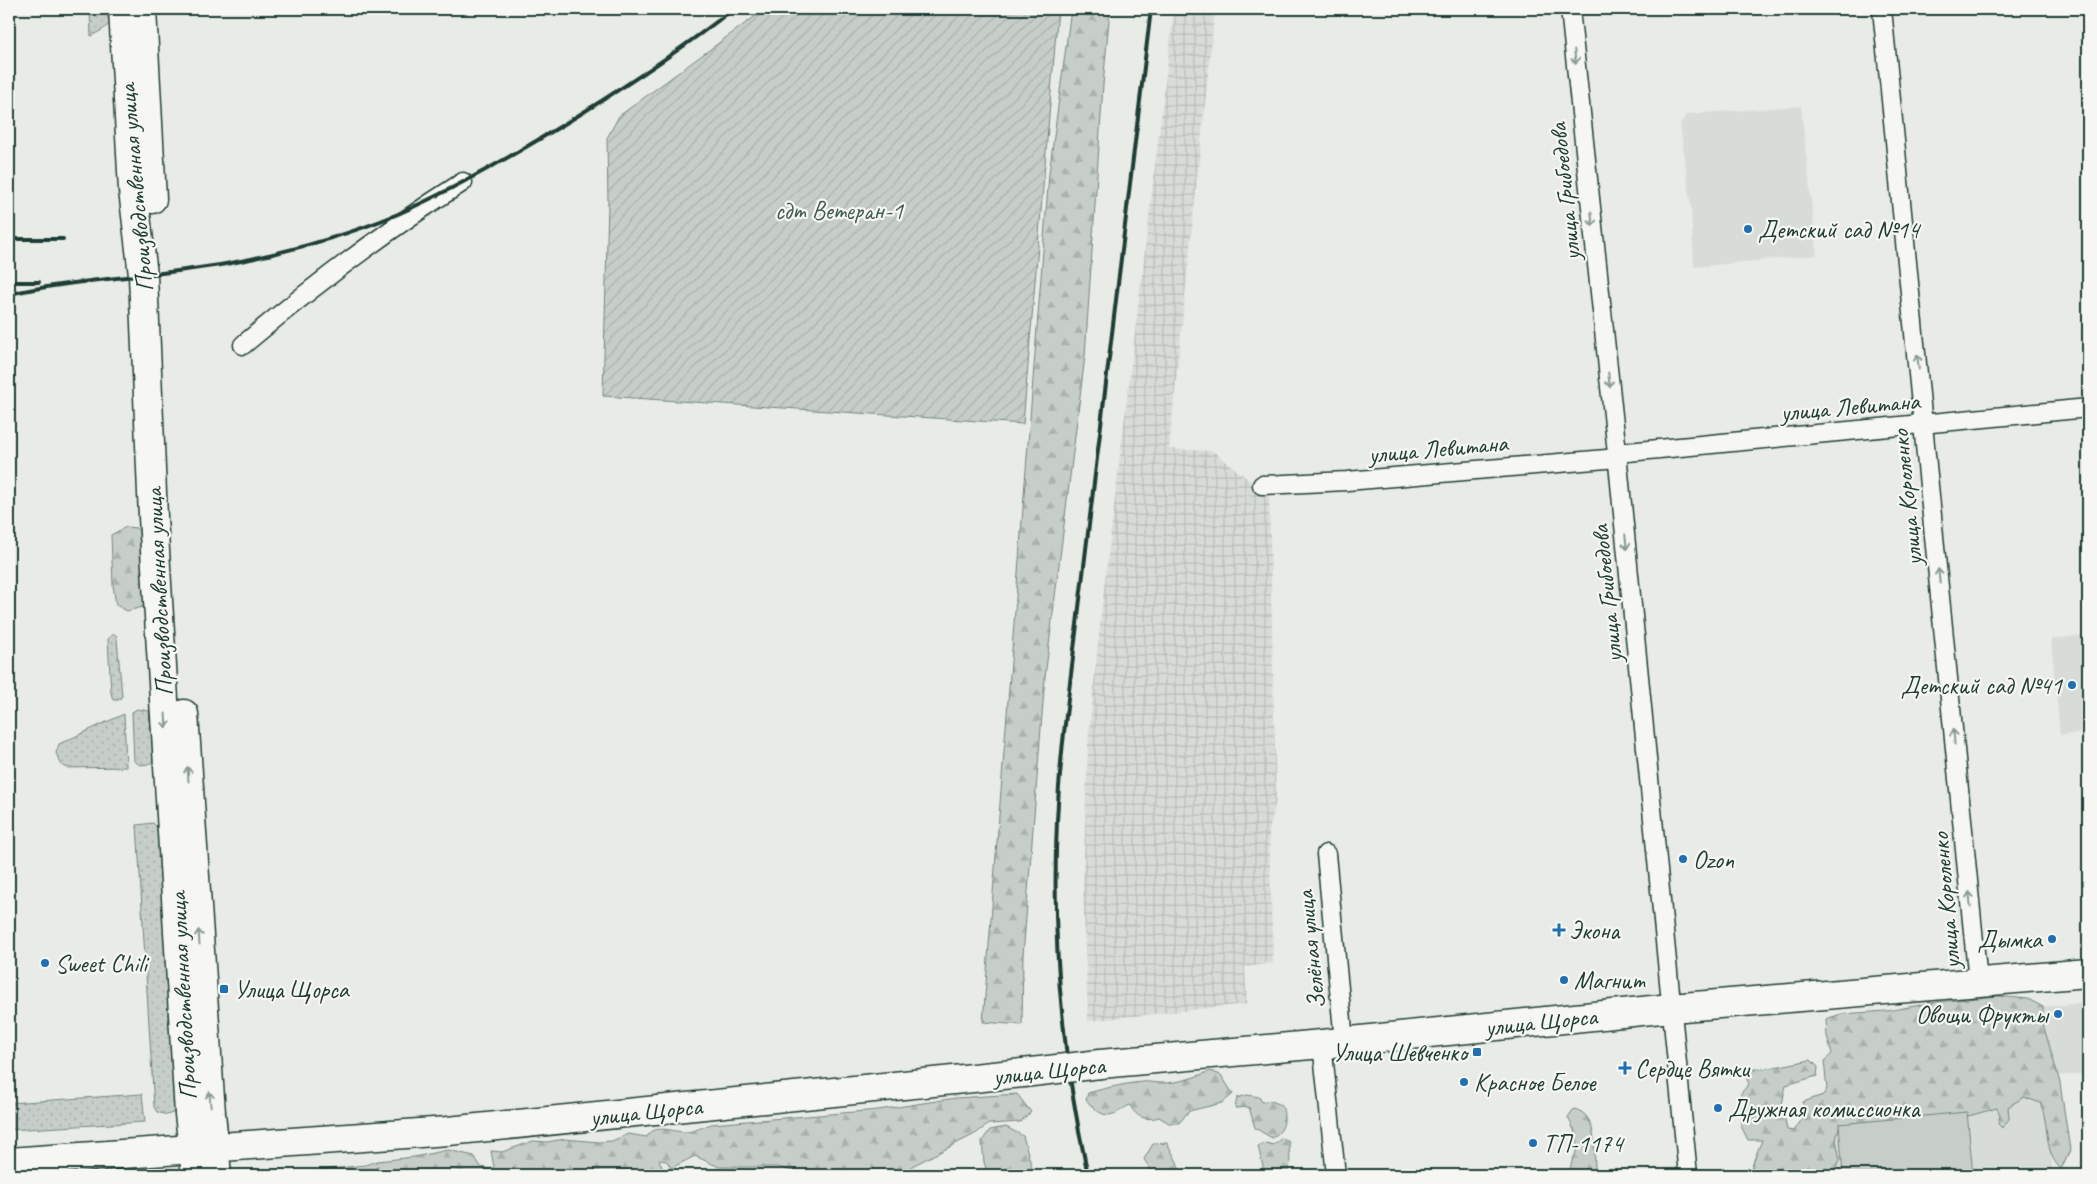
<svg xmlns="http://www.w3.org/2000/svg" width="2097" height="1184" viewBox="0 0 2097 1184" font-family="Caveat,sans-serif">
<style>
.built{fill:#d8dcd8}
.industrial{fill:url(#industrial-grid)}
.grass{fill:url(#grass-dots);stroke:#73867e}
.forest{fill:url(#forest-firs);stroke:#73867e}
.garden{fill:url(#garden-furrows);stroke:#73867e}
.pitch{fill:#c7cec9;stroke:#73867e}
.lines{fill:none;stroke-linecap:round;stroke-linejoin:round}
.street-casing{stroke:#1f3d34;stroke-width:21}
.primary-casing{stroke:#1f3d34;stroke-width:31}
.highway-casing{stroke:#1f3d34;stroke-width:31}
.street{stroke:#f6f6f2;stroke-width:18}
.primary{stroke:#f6f6f2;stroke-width:28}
.highway{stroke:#f6f6f2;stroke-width:28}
.rail{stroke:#1f3d34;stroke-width:4}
.primary-bridge-casing{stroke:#1f3d34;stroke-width:31;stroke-linecap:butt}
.primary-bridge{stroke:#f6f6f2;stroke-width:28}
.oneway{stroke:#8a9a93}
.poi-dot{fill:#1f6fb2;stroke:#f6f6f2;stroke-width:2}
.labels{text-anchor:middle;stroke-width:4.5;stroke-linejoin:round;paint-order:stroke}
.street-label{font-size:25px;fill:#1f3d34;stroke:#f6f6f2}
.park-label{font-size:25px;fill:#415a52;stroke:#f6f6f2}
.poi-label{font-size:25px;fill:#1f3d34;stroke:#f6f6f2;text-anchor:start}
</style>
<defs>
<pattern id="industrial-grid" width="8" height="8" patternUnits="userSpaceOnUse" patternTransform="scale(1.25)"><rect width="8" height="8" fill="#d8dcd8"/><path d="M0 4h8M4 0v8" fill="none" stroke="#b9beba"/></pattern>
<pattern id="grass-dots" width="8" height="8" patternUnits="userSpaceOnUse" patternTransform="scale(1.25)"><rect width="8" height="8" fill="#c7cec9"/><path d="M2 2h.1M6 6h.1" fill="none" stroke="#aab2ad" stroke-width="1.8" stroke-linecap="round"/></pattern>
<pattern id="forest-firs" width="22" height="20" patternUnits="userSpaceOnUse" patternTransform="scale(1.25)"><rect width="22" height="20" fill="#c7cec9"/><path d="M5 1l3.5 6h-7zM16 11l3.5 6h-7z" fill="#aab2ad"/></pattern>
<pattern id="garden-furrows" width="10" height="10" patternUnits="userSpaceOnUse" patternTransform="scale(1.25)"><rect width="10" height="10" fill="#c7cec9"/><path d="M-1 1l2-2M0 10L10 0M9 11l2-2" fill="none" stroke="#aab2ad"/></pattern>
</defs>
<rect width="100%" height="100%" fill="#e9ebe7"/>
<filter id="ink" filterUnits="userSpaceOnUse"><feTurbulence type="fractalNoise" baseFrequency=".02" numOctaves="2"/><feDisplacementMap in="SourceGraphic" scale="10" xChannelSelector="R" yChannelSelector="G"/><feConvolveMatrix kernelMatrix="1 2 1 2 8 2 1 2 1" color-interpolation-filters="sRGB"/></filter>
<g filter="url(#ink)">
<g class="built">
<polygon points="1801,106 1817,255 1694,267 1691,208 1680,124 1687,114"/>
<polygon points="2088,635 2088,732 2060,735 2051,639"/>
<polygon points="2088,1002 2088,1073 2048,1077 2043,1007"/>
<polygon points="2040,1089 2042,1111 2048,1124 2053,1175 1825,1175 1821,1131"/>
</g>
<polygon class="industrial" points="1174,9 1215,9 1169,449 1213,451 1269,496 1276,801 1269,832 1273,963 1245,967 1247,1004 1088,1021 1083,886 1088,742 1101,614"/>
<g class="grass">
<path d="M90,9H112C114,25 104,29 91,36Z"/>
<polygon points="111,635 116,635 117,639 122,696 119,700 113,700 111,693 108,639"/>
<polygon points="137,709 149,711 154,758 150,764 140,765 134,761 132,712"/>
<polygon points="124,714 126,767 68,768 61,765 56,753 59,744"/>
<polygon points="153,823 157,827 176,1106 175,1112 167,1115 157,1112 154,1107 137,825"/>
<polygon points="142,1094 145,1122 9,1130 9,1103"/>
<polygon points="145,1162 146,1171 95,1175 9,1175"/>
</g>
<g class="forest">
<polygon points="1071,9 1110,9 1103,85 1085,356 1045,677 1023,955 1022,1025 983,1022 1049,174"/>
<polygon points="126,527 136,528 142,533 147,606 127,611 116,605 113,585 111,535"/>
<path d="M1998,996L2028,999L2043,1007V1024L2060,1083L2070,1150L2061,1169C2043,1153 2050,1124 2040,1103L2024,1097L2008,1107L2009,1119L2002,1128L1998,1124L2000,1115L1997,1108L1961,1118L1839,1127L1836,1140L1840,1160L1833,1172L1798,1173V1175H1751L1752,1165L1762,1140H1748L1741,1126V1093L1749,1084L1745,1074L1748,1069H1764L1811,1060L1818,1067L1817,1076L1786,1085L1782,1104L1787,1130L1794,1131L1802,1119L1803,1102L1823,1095L1827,1089L1824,1061L1832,1054L1827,1036L1826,1019L1841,1014L1887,1011L1937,1002Z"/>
<path d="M1210,1071L1221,1075L1233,1094L1222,1103L1189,1111L1179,1123H1169L1159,1117C1147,1121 1136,1118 1130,1105C1124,1107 1119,1113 1113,1114C1102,1118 1092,1107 1086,1100L1088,1093C1106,1088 1123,1084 1141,1082C1148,1081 1154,1083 1161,1083C1179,1083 1193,1078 1210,1071Z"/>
<path d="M1017,1094L1031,1112L1020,1122L989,1124L975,1134L912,1166L906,1175H858L854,1170L828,1175H806L778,1167H719L695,1156L671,1168L667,1161L659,1160L662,1167L652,1173L643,1169L635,1173L627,1172L625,1175H279L365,1165L378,1161L414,1157L448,1150L474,1156L481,1167L489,1169L494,1167L491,1151L502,1152L533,1141L547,1142L565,1139L599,1142L612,1141L628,1134L647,1137C654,1123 673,1132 685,1132C694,1132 704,1126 712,1124L878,1110L956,1098Z"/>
<path d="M1247,1095L1259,1097L1262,1102L1271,1101L1282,1105C1286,1120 1285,1130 1272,1138L1255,1128L1249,1107L1235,1108L1237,1098Z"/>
<path d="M1574,1109C1601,1115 1592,1155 1596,1175H1572C1567,1164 1576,1158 1577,1148C1579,1136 1572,1127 1568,1117Z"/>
<polygon points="1006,1127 1023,1136 1034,1175 988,1175 984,1162 982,1141 990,1130"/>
<polygon points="1282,1138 1289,1142 1290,1163 1287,1175 1265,1175 1258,1146 1266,1143 1273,1145"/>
<polygon points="1167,1143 1177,1162 1181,1175 1159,1175 1159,1173 1150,1169 1144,1159 1153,1144"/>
</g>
<polygon class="garden" points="765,9 1058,9 1023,424 603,396 608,204 607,138 619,116"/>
<polygon class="pitch" points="1967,1112 1973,1175 1843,1175 1839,1124"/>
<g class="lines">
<defs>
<g id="street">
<polyline points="1570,9 1617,453 1688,1175"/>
<polyline points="1882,9 1978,982"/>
<path d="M243,345C313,286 385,231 463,182"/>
<polyline points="1617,453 2088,408"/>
<polyline points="1262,485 1347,481 1618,458"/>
<polyline points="1326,854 1344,1041"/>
<polyline points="1322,1044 1336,1175"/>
</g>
<g id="primary">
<polyline points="1100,1064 1322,1044 1671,1008 2088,973"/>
<polyline points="9,1162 448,1131 1023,1073"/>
</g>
<g id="highway">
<polyline points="123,9 133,190 143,275 153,517 189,1114 196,1175"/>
<polyline points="142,9 152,199"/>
<polyline points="184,714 211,1113 217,1175"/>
</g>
</defs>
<use href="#street" class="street-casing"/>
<use href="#primary" class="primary-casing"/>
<use href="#highway" class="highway-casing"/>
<use href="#street" class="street"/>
<use href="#primary" class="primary"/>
<use href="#highway" class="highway"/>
<g class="rail">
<polyline points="9,239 63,239"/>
<polyline points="9,282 39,282"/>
<path d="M9,294C86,277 164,277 241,261C294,250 348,235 398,214C461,186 521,151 579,115C632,82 685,47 733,9"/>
<path d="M1088,1175C1055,1026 1047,875 1065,724L1151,9"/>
</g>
<defs>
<polyline id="primary-bridge" points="1023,1073 1100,1064"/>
</defs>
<use href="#primary-bridge" class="primary-bridge-casing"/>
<use href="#primary-bridge" class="primary-bridge"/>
</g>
<defs><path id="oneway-shaft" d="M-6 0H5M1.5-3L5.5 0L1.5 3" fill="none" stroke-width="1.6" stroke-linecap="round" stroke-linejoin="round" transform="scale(1.25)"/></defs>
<g class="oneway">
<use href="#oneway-shaft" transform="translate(1575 57) rotate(84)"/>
<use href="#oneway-shaft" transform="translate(1592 219) rotate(84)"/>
<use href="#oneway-shaft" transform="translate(1918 362) rotate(-96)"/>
<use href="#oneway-shaft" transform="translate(1609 380) rotate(84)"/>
<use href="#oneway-shaft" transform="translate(1626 542) rotate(84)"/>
<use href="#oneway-shaft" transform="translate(1939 576) rotate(-96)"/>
<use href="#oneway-shaft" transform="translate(166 721) rotate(87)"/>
<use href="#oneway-shaft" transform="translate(1954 737) rotate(-95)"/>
<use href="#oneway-shaft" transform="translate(188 774) rotate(-94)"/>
<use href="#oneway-shaft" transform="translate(1970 899) rotate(-95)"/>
<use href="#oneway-shaft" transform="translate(199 937) rotate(-94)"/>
<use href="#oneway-shaft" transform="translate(210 1099) rotate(-94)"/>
</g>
</g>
<g class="poi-dot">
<circle cx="1748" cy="229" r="5"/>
<circle cx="2072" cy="685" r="5"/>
<circle cx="1683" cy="859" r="5"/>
<path d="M1556.5 922.5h5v5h5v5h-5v5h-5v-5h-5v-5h5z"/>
<circle cx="2052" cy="939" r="5"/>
<circle cx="45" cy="963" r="5"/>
<circle cx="1564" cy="980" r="5"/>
<rect x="219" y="984" width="10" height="10" rx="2.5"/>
<circle cx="2058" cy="1014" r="5"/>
<rect x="1472" y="1047" width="10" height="10" rx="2.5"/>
<path d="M1622.5 1060.5h5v5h5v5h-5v5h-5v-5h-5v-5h5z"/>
<circle cx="1464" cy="1082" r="5"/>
<circle cx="1718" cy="1108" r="5"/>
<circle cx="1533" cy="1143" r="5"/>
</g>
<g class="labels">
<g class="street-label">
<text transform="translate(135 188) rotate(-95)" y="9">Производственная улица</text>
<text transform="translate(1564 192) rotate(-96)" y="9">улица Грибоедова</text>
<text transform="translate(1850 406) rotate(-5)" y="9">улица Левитана</text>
<text transform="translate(1438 448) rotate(-5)" y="9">улица Левитана</text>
<text transform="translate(1906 498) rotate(-96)" y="9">улица Короленко</text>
<text transform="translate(158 592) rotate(-93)" y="9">Производственная улица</text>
<text transform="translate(1606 594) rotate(-96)" y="9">улица Грибоедова</text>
<text transform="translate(1945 901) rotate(-95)" y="9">улица Короленко</text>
<text transform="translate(1310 950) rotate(-96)" y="9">Зелёная улица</text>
<text transform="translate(182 996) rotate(-93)" y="9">Производственная улица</text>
<text transform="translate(1541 1021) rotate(-6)" y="9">улица Щорса</text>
<text transform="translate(1049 1070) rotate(-6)" y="9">улица Щорса</text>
<text transform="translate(646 1111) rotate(-6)" y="9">улица Щорса</text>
</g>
<g class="park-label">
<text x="839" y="219">сдт Ветеран-1</text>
</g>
<g class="poi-label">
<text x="1758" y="238">Детский сад №14</text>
<text x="2062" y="694" text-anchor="end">Детский сад №41</text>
<text x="1693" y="868">Ozon</text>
<text x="1569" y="939">Экона</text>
<text x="2042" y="948" text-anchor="end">Дымка</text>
<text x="55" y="972">Sweet Chili</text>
<text x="1574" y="989">Магнит</text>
<text x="234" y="998">Улица Щорса</text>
<text x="2048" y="1023" text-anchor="end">Овощи Фрукты</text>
<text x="1467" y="1061" text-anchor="end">Улица Шевченко</text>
<text x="1635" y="1077">Сердце Вятки</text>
<text x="1474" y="1091">Красное Белое</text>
<text x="1728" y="1117">Дружная комиссионка</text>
<text x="1543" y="1152">ТП-1174</text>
</g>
</g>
<rect width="2097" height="1184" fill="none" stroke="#f6f6f2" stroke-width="30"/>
<rect x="15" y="15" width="2067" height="1154" fill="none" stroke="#1f3d34" stroke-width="2" filter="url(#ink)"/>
</svg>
